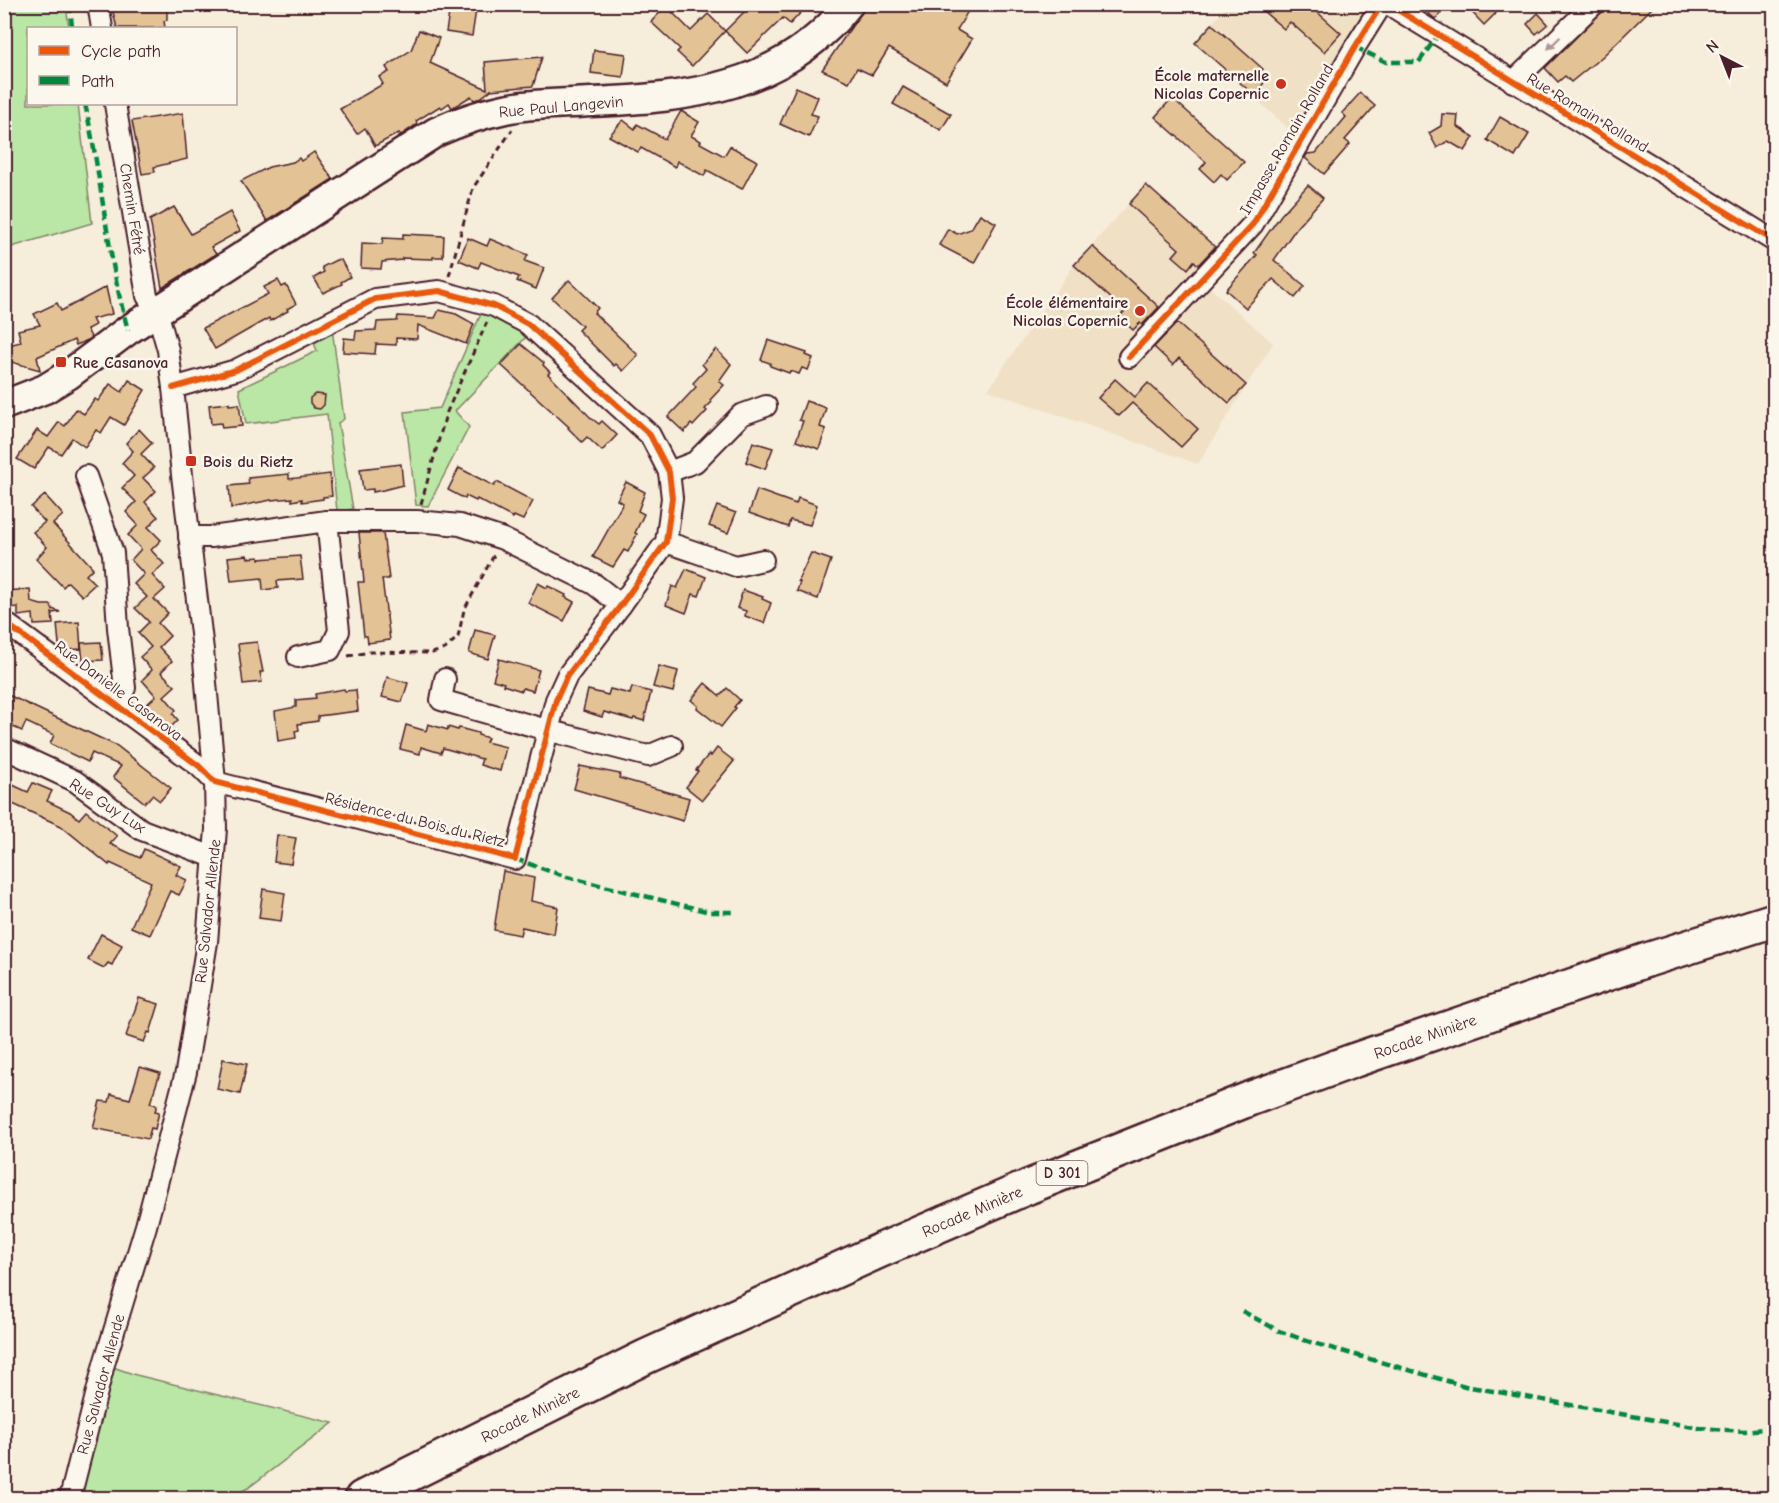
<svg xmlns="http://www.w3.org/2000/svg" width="1779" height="1503" viewBox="0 0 1779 1503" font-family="'Comic Neue',sans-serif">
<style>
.built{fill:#f0e0c6}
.green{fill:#bae7a5;stroke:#828368;stroke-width:1.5}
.building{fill:#e3c396;stroke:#4a1f2b;stroke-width:1.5}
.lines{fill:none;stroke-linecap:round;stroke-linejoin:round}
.street-casing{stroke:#4a1f2b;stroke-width:24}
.secondary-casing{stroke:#4a1f2b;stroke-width:33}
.highway-casing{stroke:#4a1f2b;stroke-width:38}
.path{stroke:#4a1f2b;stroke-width:3;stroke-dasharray:6 4.5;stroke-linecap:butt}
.street{stroke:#fbf7ec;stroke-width:20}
.secondary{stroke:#fbf7ec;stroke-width:28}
.highway{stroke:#fbf7ec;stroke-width:33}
.quiet{stroke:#00873e;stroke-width:4.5;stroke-dasharray:9 4.5;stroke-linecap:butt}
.cycleway-casing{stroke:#fbf7ec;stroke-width:10}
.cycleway{stroke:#e8590c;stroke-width:6}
.oneway{fill:#ab9695}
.poi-dot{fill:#c8321e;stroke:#fbf7ec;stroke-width:2}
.labels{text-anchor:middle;stroke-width:5;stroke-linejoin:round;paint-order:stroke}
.shield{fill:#fbf7ec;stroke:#7f6065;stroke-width:1.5}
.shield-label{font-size:15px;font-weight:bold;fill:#4a1f2b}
.poi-label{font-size:16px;font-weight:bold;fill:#4a1f2b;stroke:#fbf7ec;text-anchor:end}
.street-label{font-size:16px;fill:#4a1f2b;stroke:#fbf7ec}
</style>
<rect width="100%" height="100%" fill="#f6eddb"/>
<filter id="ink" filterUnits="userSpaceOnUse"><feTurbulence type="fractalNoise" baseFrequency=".0167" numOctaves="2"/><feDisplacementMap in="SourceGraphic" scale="12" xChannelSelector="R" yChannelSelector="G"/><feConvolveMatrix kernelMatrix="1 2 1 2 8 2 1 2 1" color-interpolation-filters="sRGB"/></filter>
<g filter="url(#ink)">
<g class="built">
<polygon points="1358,4 1365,9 1302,124 1288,128 1195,43 1228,5"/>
<polygon points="1129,204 1204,272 1199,278 1273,343 1198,464 988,390 1074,265"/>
</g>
<g class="green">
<polygon points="5,4 66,5 69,28 28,28 28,104 78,104 92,223 5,249"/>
<polygon points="484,307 528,335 455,411 469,427 428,506 416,505 405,412 440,408"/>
<polygon points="332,328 344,419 338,423 353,509 337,511 327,414 246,424 239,389 317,351 312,337"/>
<polygon points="104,1364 136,1375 333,1423 248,1488 228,1498 70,1498"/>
</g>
<g class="building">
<polygon points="111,4 124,4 125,9 167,6 167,20 164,21 165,28 117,28"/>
<polygon points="752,4 809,4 790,24 783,18 747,53 725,31"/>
<polygon points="867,4 972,4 957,30 972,39 946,82 889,48 872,75 857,68 849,82 822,70"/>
<polygon points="1255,4 1308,4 1341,33 1324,52 1290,22 1284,29"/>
<polygon points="1418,4 1450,4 1435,19"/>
<polygon points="1464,4 1505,4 1484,25"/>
<polygon points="1610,4 1656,4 1603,56 1571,82 1565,76 1558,82 1545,68"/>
<polygon points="666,6 691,31 708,14 725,31 692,66 677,52 680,49 651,22"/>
<polygon points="450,7 476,10 472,36 446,32"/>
<polygon points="1538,13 1548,24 1536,34 1527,24"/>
<polygon points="1212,24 1263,69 1260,73 1267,79 1254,95 1195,43"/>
<polygon points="419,30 439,38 430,63 487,89 485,62 542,57 533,86 490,90 491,90 479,99 474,100 471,96 452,108 449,103 442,108 440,106 416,121 417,124 404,133 401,135 399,133 375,146 365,128 357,134 340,109 383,84 379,77 389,72 386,67 411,50"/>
<polygon points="594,50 626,54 623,77 591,73"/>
<polygon points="796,87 818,97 811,114 818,116 809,137 780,124"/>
<polygon points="903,87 951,114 941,130 893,104"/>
<polygon points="1360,93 1375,106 1345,140 1350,144 1324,174 1305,158 1307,154 1316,153 1346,117 1342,113"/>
<polygon points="1172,98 1244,162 1227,180 1221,174 1214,182 1200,169 1206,162 1155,117"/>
<polygon points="681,111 699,122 691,136 701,141 700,143 724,156 730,146 757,161 742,189 707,170 704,176 677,161 675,167 641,148 638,152 609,136 623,120 635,129 637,124 665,139"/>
<polygon points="183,113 187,159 154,167 155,172 142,174 132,121"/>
<polygon points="1442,114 1458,115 1457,126 1474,137 1465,151 1448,141 1437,148 1429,133 1441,126"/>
<polygon points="1500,117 1529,134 1515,157 1487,140"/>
<polygon points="314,152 333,179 267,221 241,181 269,167 293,162 299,158 301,161"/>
<polygon points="1146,185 1215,247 1198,265 1194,261 1188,269 1173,256 1179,249 1129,204"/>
<polygon points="1308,185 1323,198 1297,227 1274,260 1305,286 1295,298 1273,279 1246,308 1226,290 1257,255 1254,253 1281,215"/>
<polygon points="174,207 191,234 230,212 240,231 211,247 216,254 162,288 150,220"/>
<polygon points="980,214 996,223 974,263 939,245 948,229 957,234 971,229"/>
<polygon points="403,234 444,236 443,257 433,257 433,259 402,258 402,260 382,262 381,269 361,268 362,243 382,244 383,238 403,239"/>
<polygon points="468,238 487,246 490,239 528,255 525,261 544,268 536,289 517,281 519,277 481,262 478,268 459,260"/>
<polygon points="1092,246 1159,307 1142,325 1140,323 1133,330 1119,317 1125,311 1074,265"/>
<polygon points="336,260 341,260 350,277 341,282 342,284 323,293 314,278 324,272 322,267"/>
<polygon points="278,280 282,287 286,285 296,304 287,309 288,311 270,321 269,318 260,323 215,349 203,328 268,294 264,287"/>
<polygon points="569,280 598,308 594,313 638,355 623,371 616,364 614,366 578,330 582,326 552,298"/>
<polygon points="106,287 112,314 92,319 95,325 87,329 91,337 88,340 76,345 74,340 37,357 40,370 4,360 4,346 21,342 18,330 40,325 34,314 57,303 61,311"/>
<polygon points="439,310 456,314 474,324 466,344 418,325 417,339 396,338 396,345 376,344 375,354 343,352 344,338 355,339 356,331 376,330 377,322 397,321 398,316 435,318"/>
<polygon points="1177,323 1246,385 1229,403 1179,358 1173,365 1154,347"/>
<polygon points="768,340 807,353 806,355 813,358 808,370 802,368 799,374 790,371 789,373 770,366 770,363 761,360"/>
<polygon points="521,344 544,363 543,365 550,372 548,374 591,418 599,424 602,421 617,435 602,451 587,437 582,442 568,428 569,427 501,365"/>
<polygon points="716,349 731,364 719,381 724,385 710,400 712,402 705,409 707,411 693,426 691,424 684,432 668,417 696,387 693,383 706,369 702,364"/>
<polygon points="1115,379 1135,397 1148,383 1198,429 1181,447 1132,403 1119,416 1098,398"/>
<polygon points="129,380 145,390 124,425 111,417 101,433 96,430 85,447 72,438 61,454 49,447 34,469 17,459 37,430 48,437 59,422 65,426 76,409 84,414 95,399 98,401 110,384 122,392"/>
<polygon points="315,394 325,395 324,405 320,409 314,408 310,403 310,398"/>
<polygon points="806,401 826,408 820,427 826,429 819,449 796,441 803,421 799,420"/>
<polygon points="229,403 229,405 239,404 242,426 222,428 221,423 211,424 209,405"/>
<polygon points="139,429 152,443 141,454 154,468 143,478 156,491 145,502 158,517 148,527 161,540 151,550 164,564 152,575 165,589 154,599 168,613 158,623 170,636 159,647 172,661 161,672 175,686 164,696 176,710 173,714 178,720 169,729 145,706 156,696 142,680 152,670 140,657 151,647 138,633 149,622 135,608 147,597 134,584 144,574 131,560 141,549 128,535 138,525 126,512 136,502 122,488 134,476 122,463 133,451 126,443"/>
<polygon points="753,442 773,448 765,469 746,462"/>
<polygon points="401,464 403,485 383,490 373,492 373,489 363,490 360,469"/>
<polygon points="459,468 494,486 497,482 533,501 523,520 514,516 513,518 477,499 476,501 466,496 465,499 448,490"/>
<polygon points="289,474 289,479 330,474 332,496 323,497 323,499 302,502 302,499 292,501 292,498 271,500 231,508 229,486 249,484 248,478"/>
<polygon points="626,482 645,492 638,511 644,514 635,533 637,534 628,552 624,550 613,567 593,557 623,503 617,500"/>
<polygon points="757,490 796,504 798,498 817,505 810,525 790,520 788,527 749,513"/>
<polygon points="45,495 63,515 53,524 93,568 86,575 95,584 82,596 68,582 63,587 36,559 47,547 33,532 45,522 31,507"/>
<polygon points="717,506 736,513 728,533 709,526"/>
<polygon points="359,533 383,533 389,579 382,579 390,640 368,643 367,636 364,636 358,582 364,582"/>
<polygon points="811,553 831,560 818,599 797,591 800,582 798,581"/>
<polygon points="247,555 248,558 259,557 259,559 300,556 303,579 277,581 278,588 263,590 262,578 231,581 228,557"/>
<polygon points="686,569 706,577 699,596 693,594 686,613 666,605 672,586 677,588"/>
<polygon points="538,583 547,588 548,586 566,595 565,597 574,602 564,621 528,603"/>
<polygon points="30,589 31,602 41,605 51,605 52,609 60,612 52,613 53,624 34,625 33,614 18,616 18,607 9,608 7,591"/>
<polygon points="743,590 763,597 762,599 771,603 764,623 745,616 746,611 737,608"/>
<polygon points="79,622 81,649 66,650 66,644 59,644 57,624"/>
<polygon points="475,630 495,635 488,659 469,653"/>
<polygon points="101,642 103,660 83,661 81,643"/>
<polygon points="257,642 263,672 260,672 262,682 243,684 238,644"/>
<polygon points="499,659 539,670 533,691 523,688 522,691 503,685 504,683 493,680"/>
<polygon points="659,666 678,671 673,692 653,687"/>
<polygon points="387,677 408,683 402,702 382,697"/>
<polygon points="705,683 720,696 727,688 740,700 734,707 736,708 721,727 697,708 698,706 691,700"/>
<polygon points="632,687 651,692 644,721 634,718 633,720 604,712 602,717 583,711 588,690 608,695 610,689 630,694"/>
<polygon points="344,689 345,691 356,690 358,711 318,716 318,721 298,724 299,730 295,731 296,738 278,741 275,711 296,707 296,700 316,698 315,694"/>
<polygon points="4,693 117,746 171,788 160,801 152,795 145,803 113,777 121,766 92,753 88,762 50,744 54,735 26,722 22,731 4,723"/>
<polygon points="428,724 448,730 448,727 458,730 459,728 478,733 478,735 488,738 486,742 506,747 500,771 480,765 482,759 443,748 441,753 421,747 420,754 400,749 406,725 426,731"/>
<polygon points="717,748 734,761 702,800 686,787 698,771 696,770 709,754 711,756"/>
<polygon points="580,766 620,774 619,778 689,798 683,821 574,789"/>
<polygon points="4,781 28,792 33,783 52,791 47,801 70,812 79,819 86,811 117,836 110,844 140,858 144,849 181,866 176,875 187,880 179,895 170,891 150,935 131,927 151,882 110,863 109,865 61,826 4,800"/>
<polygon points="277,835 296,838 291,864 274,862"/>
<polygon points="503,871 534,878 531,901 558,907 554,934 522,927 520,935 494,930"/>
<polygon points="263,889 285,893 281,921 259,918"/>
<polygon points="101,934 122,945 112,965 108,963 104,968 88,960"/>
<polygon points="139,998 159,1004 150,1033 148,1032 144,1042 126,1036"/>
<polygon points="223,1059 247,1064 240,1094 217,1089"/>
<polygon points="140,1067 160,1073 150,1103 157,1105 155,1111 159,1112 155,1129 151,1128 148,1139 93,1128 100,1101 109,1102 111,1094 130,1099"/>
</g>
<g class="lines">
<defs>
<g id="street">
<polyline points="98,4 102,28"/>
<polyline points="1388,4 1774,241"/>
<polyline points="1513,82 1594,4"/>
<polyline points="1129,357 1253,224 1355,47 1382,4"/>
<polyline points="669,472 695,462 741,415 766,406"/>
<polyline points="86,476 113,553 118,628 125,688 115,704"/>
<polyline points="189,537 211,537 327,521 417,521 460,525 503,539 594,584 621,605"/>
<polyline points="666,542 736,566 763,560"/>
<polyline points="4,622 199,766 215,782 515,859 556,700 567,676 621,605 666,542 672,498 669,472 650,435 528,324 494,306 439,291 375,299 236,370 173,388"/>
<polyline points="298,657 330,650 339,631 327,521"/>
<polyline points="445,679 441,700 547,730 648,756 672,746"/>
<polyline points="4,748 75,781 142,830 213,857"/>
<polyline points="70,1498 104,1364 146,1226 186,1072 207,942 216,829 215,782 203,650 182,475 173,388 168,350 157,311 147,296 115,104"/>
</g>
<path id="secondary" d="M4,405L45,389L68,375L128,330L436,132C458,122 481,114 505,109C533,103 563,104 591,102C689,98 784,88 849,4"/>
<polyline id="highway" points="362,1498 645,1357 879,1251 1028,1187 1249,1099 1355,1060 1647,960 1774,920"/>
</defs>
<use href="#street" class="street-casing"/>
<use href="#secondary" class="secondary-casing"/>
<use href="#highway" class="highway-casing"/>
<g class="path">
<polyline points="449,276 473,188 512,130"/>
<polyline points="421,504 446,414 487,322"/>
<polyline points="348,656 370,652 432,653 445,649 458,637 464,610 494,555"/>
</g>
<use href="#street" class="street"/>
<use href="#secondary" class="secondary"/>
<use href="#highway" class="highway"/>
<g class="quiet">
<polyline points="70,4 72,28"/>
<polyline points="1355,47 1386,62 1419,62 1438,35"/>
<path d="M85,104C102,179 107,256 128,330"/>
<polyline points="515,859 567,877 710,912 733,912"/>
<polyline points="1242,1311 1279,1331 1310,1342 1465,1386 1699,1428 1744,1431 1774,1428"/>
</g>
<defs>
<g id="cycleway">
<polyline points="1388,4 1774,241"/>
<polyline points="1129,357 1253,224 1355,47 1382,4"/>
<polyline points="4,622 199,766 215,782 515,859 556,700 567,676 621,605 666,542 672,498 669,472 650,435 528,324 494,306 439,291 375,299 236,370 173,388"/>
</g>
</defs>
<use href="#cycleway" class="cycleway-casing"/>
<use href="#cycleway" class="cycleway"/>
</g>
<defs><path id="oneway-solid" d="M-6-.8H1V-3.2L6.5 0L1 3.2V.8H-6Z" transform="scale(1.5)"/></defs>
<use class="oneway" href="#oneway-solid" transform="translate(1554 43) rotate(136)"/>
</g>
<g class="poi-dot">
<circle cx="1281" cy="84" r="6"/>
<circle cx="1140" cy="311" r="6"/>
<rect x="55" y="356" width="12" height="12" rx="3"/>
<rect x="185" y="455" width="12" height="12" rx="3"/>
</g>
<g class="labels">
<rect class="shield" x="1036.5" y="1161" width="51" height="24" rx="4.5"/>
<g class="shield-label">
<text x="1062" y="1178">D 301</text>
</g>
<g class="poi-label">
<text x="1269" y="81">École maternelle<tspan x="1269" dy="18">Nicolas Copernic</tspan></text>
<text x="1128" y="308">École élémentaire<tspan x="1128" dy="18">Nicolas Copernic</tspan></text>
<text x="73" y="368" text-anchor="start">Rue Casanova</text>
<text x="203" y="467" text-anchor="start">Bois du Rietz</text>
</g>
<g class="street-label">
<text transform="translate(561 106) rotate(-5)" y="6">Rue Paul Langevin</text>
<text transform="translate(1588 112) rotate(31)" y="6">Rue Romain Rolland</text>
<text transform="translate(1286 139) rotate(-60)" y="6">Impasse Romain Rolland</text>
<text transform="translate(133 209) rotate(81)" y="6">Chemin Fétré</text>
<text transform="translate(119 690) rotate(37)" y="6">Rue Danielle Casanova</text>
<text transform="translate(108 805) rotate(33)" y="6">Rue Guy Lux</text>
<text transform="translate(415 819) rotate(14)" y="6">Résidence du Bois du Rietz</text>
<text transform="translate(207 911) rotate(-84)" y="6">Rue Salvador Allende</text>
<text transform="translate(1425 1036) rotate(-19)" y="6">Rocade Minière</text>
<text transform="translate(972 1211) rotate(-23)" y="6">Rocade Minière</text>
<text transform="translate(100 1384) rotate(-75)" y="6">Rue Salvador Allende</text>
<text transform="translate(530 1414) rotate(-26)" y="6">Rocade Minière</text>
</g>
</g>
<rect width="1779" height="1503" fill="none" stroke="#fbf7ec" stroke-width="24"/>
<rect x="12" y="12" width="1755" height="1479" fill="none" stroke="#4a1f2b" stroke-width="2" filter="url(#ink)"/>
<rect x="27" y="27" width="210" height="78" fill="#fbf7ec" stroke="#b4a19f" stroke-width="1.5"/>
<rect x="39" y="46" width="30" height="9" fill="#e8590c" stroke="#b4a19f" stroke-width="1.5"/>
<text x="81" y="57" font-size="18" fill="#4a1f2b">Cycle path</text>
<rect x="39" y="76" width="30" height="9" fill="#00873e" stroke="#b4a19f" stroke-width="1.5"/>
<text x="81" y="87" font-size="18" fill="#4a1f2b">Path</text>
<g transform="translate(1722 57) rotate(318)" stroke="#fbf7ec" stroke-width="4.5" paint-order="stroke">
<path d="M0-4.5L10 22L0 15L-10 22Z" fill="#4a1f2b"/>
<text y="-9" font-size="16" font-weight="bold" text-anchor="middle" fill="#4a1f2b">N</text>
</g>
</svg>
